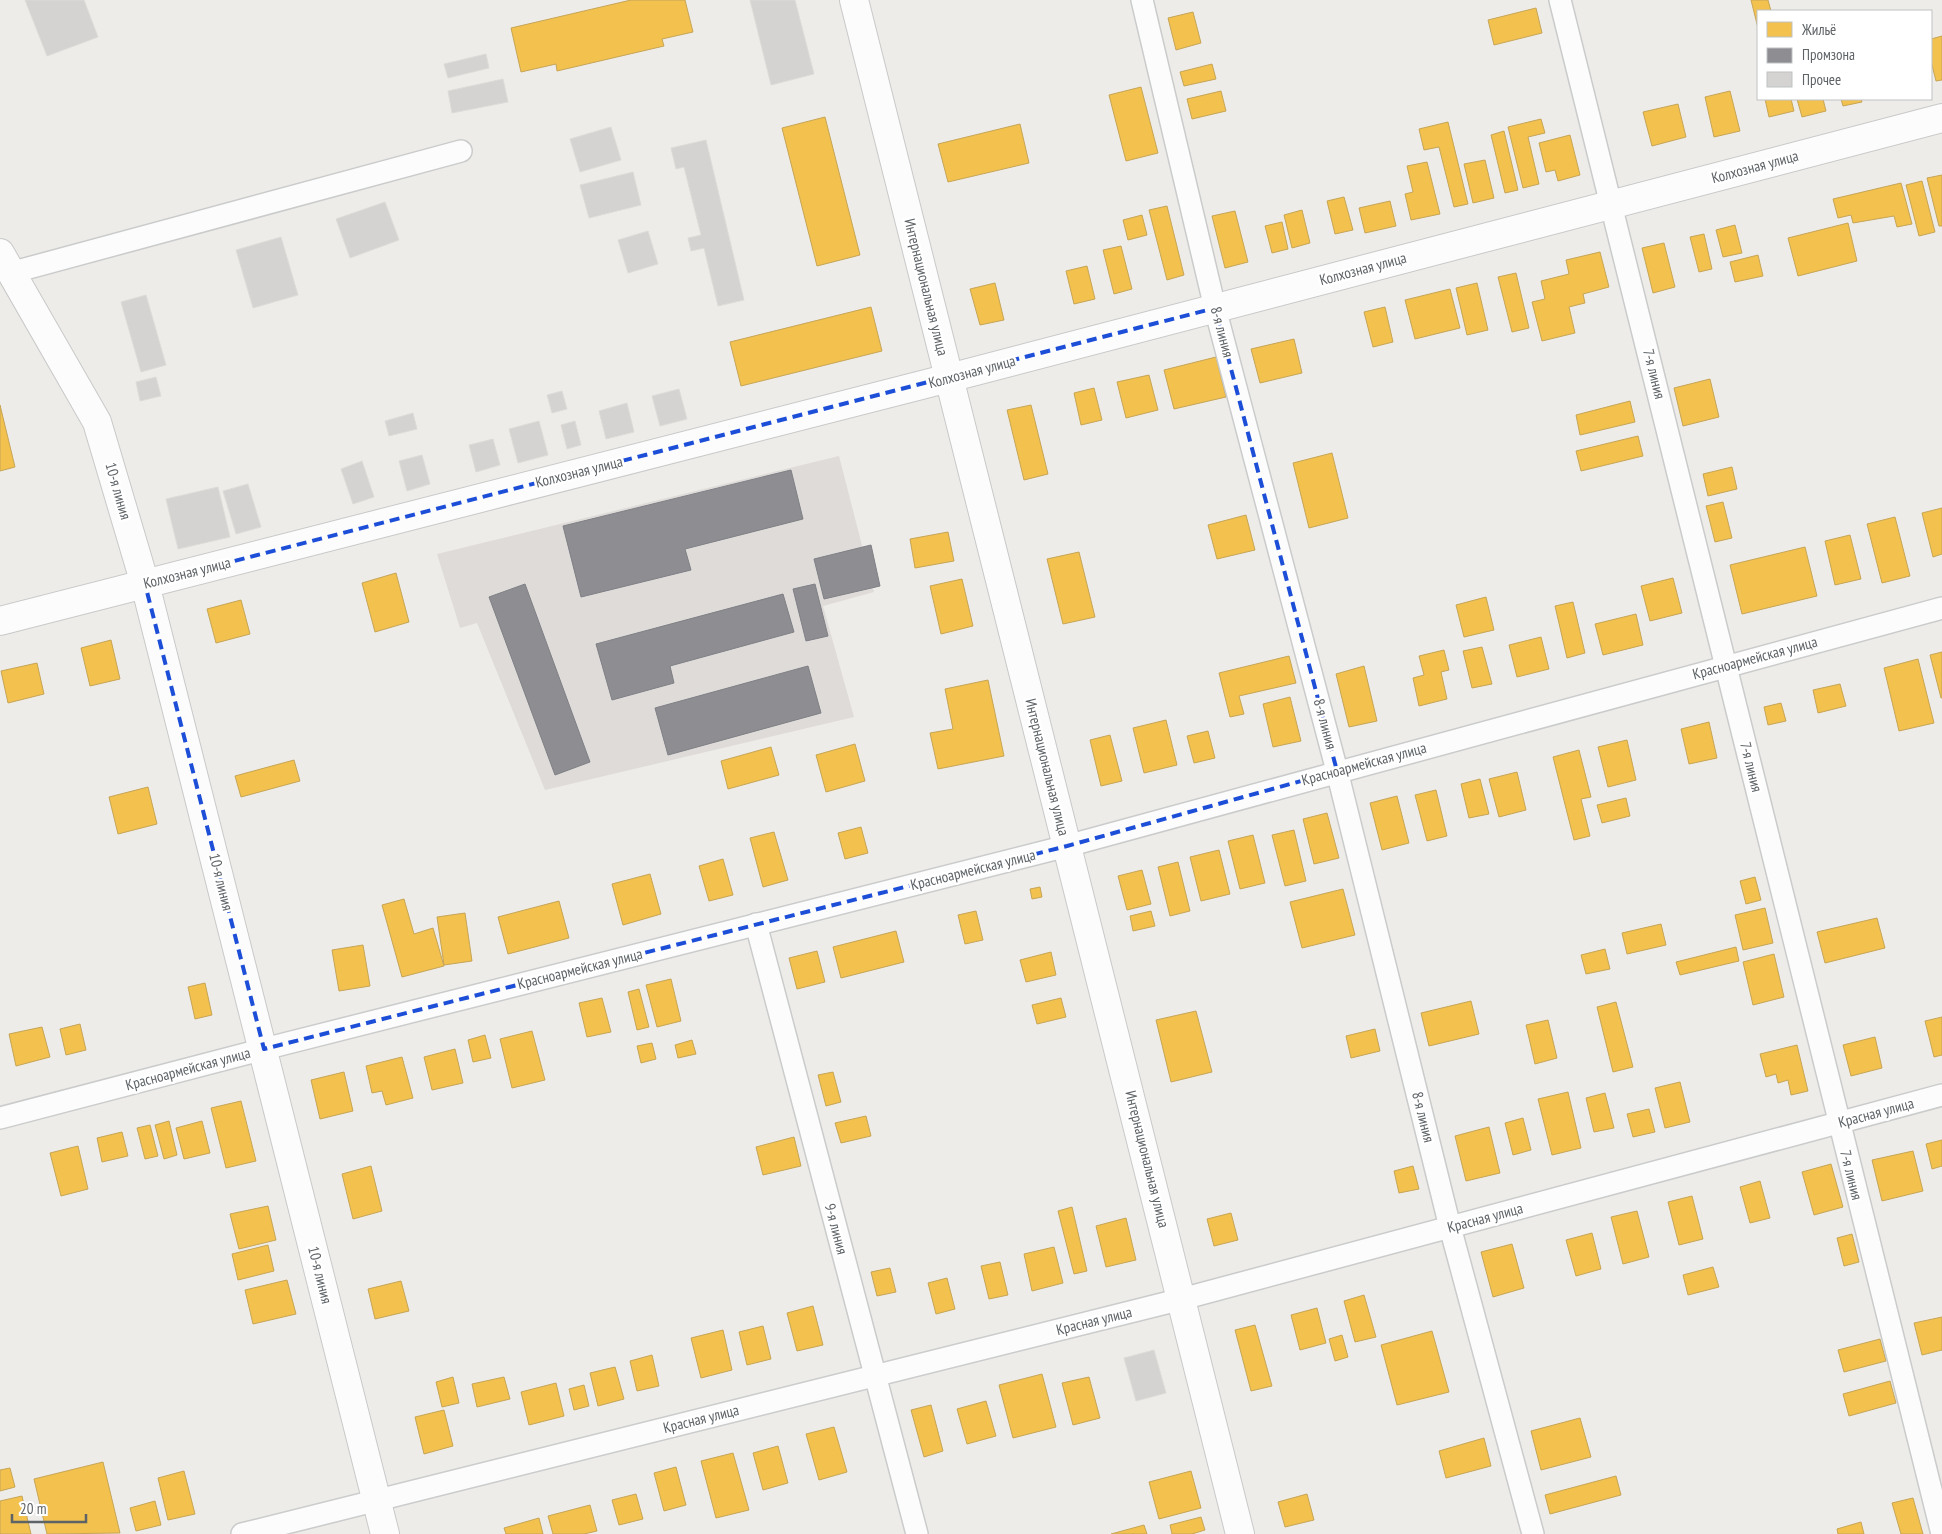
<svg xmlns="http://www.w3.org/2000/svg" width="1942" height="1534" viewBox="0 0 1942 1534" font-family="'PT Sans Narrow',sans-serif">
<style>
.industrial{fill:#dedbd9}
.homes{fill:#f2c14e;stroke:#c6a556}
.industry{fill:#8d8d92;stroke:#7f8085}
.building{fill:#d4d3d2;stroke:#dedbd8}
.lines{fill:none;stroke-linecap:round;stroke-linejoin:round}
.street-casing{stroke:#cacbcb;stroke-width:24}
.secondary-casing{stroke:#c8c9c8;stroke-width:30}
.street{stroke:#fcfcfc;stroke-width:21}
.secondary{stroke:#fcfcfc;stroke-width:28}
.marked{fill:none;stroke:#1d4ed8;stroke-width:4;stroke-dasharray:10 6;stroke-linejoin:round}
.labels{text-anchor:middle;stroke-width:5;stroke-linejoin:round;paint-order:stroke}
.street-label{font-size:15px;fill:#5e6367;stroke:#fff}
</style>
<rect width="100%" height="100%" fill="#eeece9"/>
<polygon class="industrial" points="839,456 874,592 823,606 854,717 545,790 477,623 460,628 437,554"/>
<g class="homes">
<polygon points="631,0 685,0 693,32 662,39 664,46 557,71 556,64 521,72 511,28"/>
<polygon points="1751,0 1768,0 1771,11 1758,11 1758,28"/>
<polygon points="1536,8 1542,33 1494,45 1488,20"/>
<polygon points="1193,12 1201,43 1176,50 1168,18"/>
<polygon points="1942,36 1942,80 1936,81 1931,61 1931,39"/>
<polygon points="1212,64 1216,79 1184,86 1180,72"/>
<polygon points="1141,87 1158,153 1126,161 1109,95"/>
<polygon points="1221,91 1226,111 1192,119 1187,99"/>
<polygon points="1730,91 1740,131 1714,137 1705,97"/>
<polygon points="1765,99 1791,99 1794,111 1769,117"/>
<polygon points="1797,99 1823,99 1826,111 1802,117"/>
<polygon points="1841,99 1861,99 1862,102 1843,106"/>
<polygon points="1678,104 1686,137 1652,146 1643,112"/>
<polygon points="825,117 860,255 817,266 782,128"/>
<polygon points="1541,119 1545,133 1528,137 1539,184 1523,188 1508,127"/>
<polygon points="1448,122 1468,204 1454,207 1439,147 1424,150 1419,129"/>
<polygon points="1020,124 1029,163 948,182 938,144"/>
<polygon points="1504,131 1518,190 1505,193 1491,135"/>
<polygon points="1570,135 1580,175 1558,181 1555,170 1546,172 1539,143"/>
<polygon points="1485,160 1494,198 1473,203 1464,164"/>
<polygon points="1427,162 1440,214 1411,220 1405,194 1413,192 1407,166"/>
<polygon points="1942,175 1942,226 1939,226 1927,178"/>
<polygon points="1922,181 1935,232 1919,236 1906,185"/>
<polygon points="1901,183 1912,224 1897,227 1894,216 1853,223 1851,215 1838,218 1833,199"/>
<polygon points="1344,197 1353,230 1335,234 1327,201"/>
<polygon points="1390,201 1396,226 1365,233 1359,208"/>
<polygon points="1167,206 1184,275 1167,280 1149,210"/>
<polygon points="1302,210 1310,243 1292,248 1284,215"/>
<polygon points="1235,211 1248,262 1225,268 1212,216"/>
<polygon points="1142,215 1147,235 1128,240 1123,220"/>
<polygon points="1282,222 1288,249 1272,253 1265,226"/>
<polygon points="1848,223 1857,261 1798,276 1788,238"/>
<polygon points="1735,225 1742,253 1723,257 1716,230"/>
<polygon points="1704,234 1712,269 1699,272 1690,237"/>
<polygon points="1664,243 1675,287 1653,293 1642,248"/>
<polygon points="1121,246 1132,289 1114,294 1103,250"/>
<polygon points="1600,252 1609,287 1583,294 1585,303 1569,307 1575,333 1542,341 1532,302 1545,299 1541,281 1569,274 1566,260"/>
<polygon points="1758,255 1763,276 1735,282 1730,262"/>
<polygon points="1087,266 1095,299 1074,304 1066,271"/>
<polygon points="1516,273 1529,328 1512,332 1498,277"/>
<polygon points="995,283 1004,320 980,325 970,289"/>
<polygon points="1477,283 1488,330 1467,335 1456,288"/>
<polygon points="1450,289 1460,328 1415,339 1405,300"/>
<polygon points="871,307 882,351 741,386 730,342"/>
<polygon points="1385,307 1393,342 1373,347 1364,312"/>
<polygon points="1294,339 1302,373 1260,383 1251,349"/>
<polygon points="1216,357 1226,397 1174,409 1164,370"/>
<polygon points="1149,375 1158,410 1126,418 1117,382"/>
<polygon points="1710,379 1719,417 1683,426 1674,388"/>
<polygon points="1094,388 1102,420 1081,425 1074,393"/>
<polygon points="1630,401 1635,422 1580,435 1576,415"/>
<polygon points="0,405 15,467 0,471"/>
<polygon points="1031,405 1048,474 1024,480 1007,410"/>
<polygon points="1638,436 1643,456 1581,471 1576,451"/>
<polygon points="1332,453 1348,518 1309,528 1293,463"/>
<polygon points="1732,467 1737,489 1708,496 1703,474"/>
<polygon points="1723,502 1732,538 1715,542 1706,506"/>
<polygon points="1942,508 1942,554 1933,557 1922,513"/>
<polygon points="1246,515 1255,550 1217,559 1208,525"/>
<polygon points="1895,517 1910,576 1882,583 1867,524"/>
<polygon points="948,532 954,561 915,568 910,539"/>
<polygon points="1850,535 1861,579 1835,585 1825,541"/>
<polygon points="1805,547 1817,596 1742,614 1730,565"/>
<polygon points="1079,552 1095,617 1063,624 1047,559"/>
<polygon points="396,573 409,622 375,632 362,583"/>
<polygon points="1673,578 1682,613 1650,621 1641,586"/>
<polygon points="962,579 973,626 941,634 930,586"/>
<polygon points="1486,597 1494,630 1464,637 1456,605"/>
<polygon points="241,600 250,634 216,643 207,609"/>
<polygon points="1573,602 1585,653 1567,658 1555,606"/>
<polygon points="1636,614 1643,645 1603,655 1595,624"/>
<polygon points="1541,637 1549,669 1517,677 1509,645"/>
<polygon points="111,640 120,679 90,686 81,648"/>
<polygon points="1482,647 1492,684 1472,688 1463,651"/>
<polygon points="1444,650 1449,670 1441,672 1447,699 1419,706 1413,678 1424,675 1419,656"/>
<polygon points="1942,652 1942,698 1941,698 1930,655"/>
<polygon points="1289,656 1296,683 1239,696 1244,714 1230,717 1219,673"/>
<polygon points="1918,659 1934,723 1899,731 1884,668"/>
<polygon points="37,663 44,694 8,703 1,671"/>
<polygon points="1364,666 1377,721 1349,727 1336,674"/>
<polygon points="988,680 1004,756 938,769 930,733 953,729 945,689"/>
<polygon points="1840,684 1846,706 1818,713 1813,690"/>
<polygon points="1290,697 1301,741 1273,747 1263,704"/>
<polygon points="1781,703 1786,721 1768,725 1764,707"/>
<polygon points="1166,720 1177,765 1144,773 1133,728"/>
<polygon points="1709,722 1717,758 1689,764 1681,729"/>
<polygon points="1208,731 1215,758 1194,763 1187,736"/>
<polygon points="1110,735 1122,781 1101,786 1090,740"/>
<polygon points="1627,740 1636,780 1608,787 1598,747"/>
<polygon points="855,744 865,781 826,792 816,755"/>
<polygon points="771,747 779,775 728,789 721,761"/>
<polygon points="1579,750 1591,797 1581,799 1590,836 1574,840 1553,757"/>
<polygon points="294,760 300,781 241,797 235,776"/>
<polygon points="1517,772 1526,810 1499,817 1489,779"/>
<polygon points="1480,779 1489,814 1469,818 1461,784"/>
<polygon points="148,787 157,824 118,834 109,797"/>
<polygon points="1436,790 1447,836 1427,841 1415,795"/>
<polygon points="1397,796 1409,843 1382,850 1370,803"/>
<polygon points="1626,798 1630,816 1602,823 1597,805"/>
<polygon points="1327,813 1339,858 1314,864 1303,819"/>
<polygon points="861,827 868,853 845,859 838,833"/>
<polygon points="1294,830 1306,881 1285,886 1272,835"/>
<polygon points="774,832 788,880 763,887 750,838"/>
<polygon points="1253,835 1265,883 1240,889 1228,841"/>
<polygon points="1219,850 1230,894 1201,901 1190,857"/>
<polygon points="723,859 733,895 709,901 699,866"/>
<polygon points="1178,862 1190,911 1170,916 1158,867"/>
<polygon points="1142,870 1151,904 1127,910 1118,876"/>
<polygon points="650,874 661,914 623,925 612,884"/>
<polygon points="1755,877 1761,900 1746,904 1740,881"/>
<polygon points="1040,887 1042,897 1032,899 1030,889"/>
<polygon points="1343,889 1355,935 1302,948 1290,902"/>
<polygon points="404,899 414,934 433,928 444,966 402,977 382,905"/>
<polygon points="559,901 569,938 508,954 498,917"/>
<polygon points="1765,908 1773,943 1743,950 1735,915"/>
<polygon points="976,911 983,940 965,944 958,915"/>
<polygon points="1151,911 1155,926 1133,931 1130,916"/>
<polygon points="465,913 472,961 444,965 437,917"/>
<polygon points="1877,918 1885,948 1825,963 1817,932"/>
<polygon points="1661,924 1666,945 1627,954 1622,933"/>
<polygon points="896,931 904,962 841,978 833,947"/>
<polygon points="363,945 370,986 339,991 332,950"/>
<polygon points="1736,947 1739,961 1680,975 1676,962"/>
<polygon points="1605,949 1610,969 1586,974 1581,955"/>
<polygon points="817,951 825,982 797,989 789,958"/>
<polygon points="1051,952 1056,975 1026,982 1020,960"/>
<polygon points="1774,954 1784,997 1753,1005 1743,962"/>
<polygon points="671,979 681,1021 657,1027 646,985"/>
<polygon points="205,983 212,1015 195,1019 188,987"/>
<polygon points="639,989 649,1027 637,1030 628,992"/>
<polygon points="602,998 611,1032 587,1037 579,1003"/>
<polygon points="1061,998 1066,1017 1037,1024 1032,1005"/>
<polygon points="1471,1001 1479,1034 1429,1046 1421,1013"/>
<polygon points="1616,1002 1633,1067 1613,1072 1597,1007"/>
<polygon points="1196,1011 1212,1072 1171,1082 1156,1020"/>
<polygon points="1942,1017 1942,1055 1934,1057 1925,1021"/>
<polygon points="1548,1020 1557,1058 1535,1064 1526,1025"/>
<polygon points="80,1024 86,1050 66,1055 60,1029"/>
<polygon points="42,1027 50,1057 16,1066 9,1034"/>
<polygon points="1375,1029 1380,1051 1351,1058 1346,1036"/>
<polygon points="532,1031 545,1080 512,1088 500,1039"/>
<polygon points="485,1035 491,1058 473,1062 468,1040"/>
<polygon points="1875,1037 1882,1068 1851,1076 1843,1045"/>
<polygon points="692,1040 696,1054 678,1058 675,1045"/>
<polygon points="652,1043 656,1059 641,1063 637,1046"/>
<polygon points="1797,1045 1808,1091 1791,1095 1788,1080 1778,1083 1776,1074 1766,1077 1760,1054"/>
<polygon points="455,1049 463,1083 432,1090 424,1057"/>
<polygon points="402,1057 413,1098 386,1105 382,1091 372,1093 366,1066"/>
<polygon points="344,1072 353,1111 320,1119 311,1080"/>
<polygon points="833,1072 841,1102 826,1106 818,1075"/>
<polygon points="1680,1082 1690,1122 1665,1128 1655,1088"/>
<polygon points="1568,1092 1581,1148 1552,1155 1538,1099"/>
<polygon points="1605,1093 1614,1128 1594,1132 1586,1098"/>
<polygon points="241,1101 256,1161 226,1168 211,1108"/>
<polygon points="1649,1109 1655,1132 1633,1137 1627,1114"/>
<polygon points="866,1116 871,1136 841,1143 835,1123"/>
<polygon points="1523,1118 1531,1150 1513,1155 1505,1123"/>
<polygon points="169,1121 177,1155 164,1159 155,1125"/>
<polygon points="202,1121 210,1153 184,1159 176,1128"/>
<polygon points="150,1125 158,1156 145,1159 137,1128"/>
<polygon points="1489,1127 1500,1173 1466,1181 1455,1136"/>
<polygon points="122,1132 128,1156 102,1162 97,1138"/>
<polygon points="794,1137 801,1166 763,1175 756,1147"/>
<polygon points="1942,1140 1942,1166 1932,1169 1926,1144"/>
<polygon points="78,1146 88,1189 61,1196 50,1153"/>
<polygon points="1913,1151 1923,1191 1882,1201 1872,1160"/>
<polygon points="1831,1164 1843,1207 1814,1215 1802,1172"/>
<polygon points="371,1166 382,1211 353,1219 342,1174"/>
<polygon points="1413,1166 1419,1189 1399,1193 1394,1171"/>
<polygon points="1760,1181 1770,1218 1750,1223 1740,1187"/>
<polygon points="1692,1196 1703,1239 1679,1245 1668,1202"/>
<polygon points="268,1206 276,1240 239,1249 230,1214"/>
<polygon points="1072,1207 1087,1271 1074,1274 1058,1211"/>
<polygon points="1637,1211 1649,1257 1623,1264 1611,1217"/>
<polygon points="1231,1213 1238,1240 1214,1246 1207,1219"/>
<polygon points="1126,1218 1136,1260 1106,1267 1096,1226"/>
<polygon points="1592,1233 1601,1269 1576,1276 1566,1240"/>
<polygon points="1852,1234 1859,1262 1844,1266 1837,1238"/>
<polygon points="1512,1244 1524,1288 1493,1297 1481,1252"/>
<polygon points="268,1245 274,1271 238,1280 232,1254"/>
<polygon points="1054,1247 1063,1283 1032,1291 1024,1254"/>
<polygon points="1000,1262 1008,1295 989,1299 981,1266"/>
<polygon points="1713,1267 1719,1287 1688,1295 1683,1275"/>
<polygon points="890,1268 896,1292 877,1296 871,1272"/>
<polygon points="947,1278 955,1309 936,1314 928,1283"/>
<polygon points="287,1280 296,1314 253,1324 245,1290"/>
<polygon points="401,1281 409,1311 375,1319 368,1289"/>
<polygon points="1364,1295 1376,1337 1355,1342 1344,1301"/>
<polygon points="813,1306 823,1345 797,1351 787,1313"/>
<polygon points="1317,1308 1326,1343 1300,1350 1291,1315"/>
<polygon points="1942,1317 1942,1350 1922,1355 1914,1323"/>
<polygon points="1255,1325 1272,1386 1251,1391 1235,1330"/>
<polygon points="763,1326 771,1359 747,1365 739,1332"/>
<polygon points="723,1330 732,1370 701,1378 691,1338"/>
<polygon points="1432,1331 1449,1392 1397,1405 1381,1345"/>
<polygon points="1342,1335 1348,1357 1335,1361 1329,1339"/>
<polygon points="1880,1339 1886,1361 1844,1372 1838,1350"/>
<polygon points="652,1355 659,1386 637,1391 630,1361"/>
<polygon points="615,1367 624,1399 598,1406 590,1373"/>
<polygon points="1042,1374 1056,1427 1013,1438 999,1385"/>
<polygon points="453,1377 459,1403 442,1407 436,1382"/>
<polygon points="504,1377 510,1399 477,1407 472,1384"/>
<polygon points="1089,1377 1100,1418 1073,1425 1062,1383"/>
<polygon points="1890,1381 1896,1403 1849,1416 1843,1394"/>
<polygon points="556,1383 564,1416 529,1425 521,1392"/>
<polygon points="584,1385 589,1406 574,1410 569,1389"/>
<polygon points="986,1401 996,1436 967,1444 957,1409"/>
<polygon points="931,1405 943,1451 924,1457 911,1410"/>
<polygon points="444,1410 453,1446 424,1454 415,1417"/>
<polygon points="1580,1418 1591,1457 1541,1470 1531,1431"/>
<polygon points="834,1427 847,1472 819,1480 806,1434"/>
<polygon points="1484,1438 1491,1466 1446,1478 1439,1451"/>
<polygon points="778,1446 788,1483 763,1490 753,1453"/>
<polygon points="733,1453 749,1510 716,1518 701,1461"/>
<polygon points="103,1462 120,1533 47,1534 34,1479"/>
<polygon points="676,1467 686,1505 664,1511 654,1473"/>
<polygon points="10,1468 15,1487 0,1491 0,1470"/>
<polygon points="184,1471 195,1514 168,1520 158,1478"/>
<polygon points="1191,1471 1201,1508 1159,1519 1149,1482"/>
<polygon points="1616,1476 1621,1495 1550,1514 1545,1495"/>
<polygon points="636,1494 643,1519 619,1525 612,1500"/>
<polygon points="1307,1494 1314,1520 1285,1527 1278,1502"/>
<polygon points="22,1496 31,1534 0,1534 0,1501"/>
<polygon points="1913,1498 1923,1534 1901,1534 1892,1503"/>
<polygon points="155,1501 161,1525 136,1531 130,1508"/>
<polygon points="590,1505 597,1531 584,1534 553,1534 548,1516"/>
<polygon points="1201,1517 1205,1530 1192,1534 1172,1534 1170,1525"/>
<polygon points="539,1518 543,1534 506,1534 504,1528"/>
<polygon points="1861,1522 1864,1534 1838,1534 1837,1529"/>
<polygon points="1144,1525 1147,1534 1111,1534"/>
</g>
<g class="industry">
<polygon points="791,470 803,519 685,549 691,570 581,597 563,526"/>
<polygon points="871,545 880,586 824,599 814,559"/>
<polygon points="525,584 590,762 555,775 489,597"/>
<polygon points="815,584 828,636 806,641 793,589"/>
<polygon points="783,594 794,632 670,666 674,683 612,700 596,644"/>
<polygon points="808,666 821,713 668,755 655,708"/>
</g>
<g class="building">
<polygon points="25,0 84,0 98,37 47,56"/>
<polygon points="750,0 795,0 814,74 771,85"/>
<polygon points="486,54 489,68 448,78 444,64"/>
<polygon points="503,79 508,102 452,113 448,91"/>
<polygon points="611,127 621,160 580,172 570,139"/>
<polygon points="706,140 744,300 718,306 704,248 691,251 688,238 701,235 684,167 676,169 671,148"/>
<polygon points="633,172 641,205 589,218 580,185"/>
<polygon points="385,202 399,240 350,258 336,219"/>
<polygon points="648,231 658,264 628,273 618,240"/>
<polygon points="281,237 298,295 253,308 236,250"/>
<polygon points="146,295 166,365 141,372 121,302"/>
<polygon points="156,377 161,396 140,401 136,382"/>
<polygon points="679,389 687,419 660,426 652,396"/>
<polygon points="562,391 567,409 552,413 547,395"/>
<polygon points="627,403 634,432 606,439 599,411"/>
<polygon points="413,413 417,429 389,436 385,421"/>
<polygon points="539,421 548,455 518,463 509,429"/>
<polygon points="575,421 581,445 567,449 561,425"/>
<polygon points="493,439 500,465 476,472 469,445"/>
<polygon points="422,455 430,484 407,491 399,461"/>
<polygon points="362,461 374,497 353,504 341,469"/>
<polygon points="248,484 261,527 236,534 223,491"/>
<polygon points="218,487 230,537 178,549 166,499"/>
<polygon points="1154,1350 1166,1393 1136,1401 1124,1358"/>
</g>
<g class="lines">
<defs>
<g id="street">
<polyline points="1142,0 1215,308 1337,771 1450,1227 1533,1534"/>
<path d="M1560,0C1690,511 1812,1023 1942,1534"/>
<polyline points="10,273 461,151"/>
<polyline points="756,924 917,1534"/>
<polyline points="0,1118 264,1049 1067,846 1942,608"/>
<polyline points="242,1534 1182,1299 1942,1095"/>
</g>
<g id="secondary">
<polyline points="854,0 1240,1534"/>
<polyline points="0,253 97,422 145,584 385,1534"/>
<polyline points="0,621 949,378 1942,118"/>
</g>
</defs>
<use href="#street" class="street-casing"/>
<use href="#secondary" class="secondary-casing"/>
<use href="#street" class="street"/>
<use href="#secondary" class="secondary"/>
</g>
<path class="marked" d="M1215,308L1337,771L1067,846L264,1049L145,584Z"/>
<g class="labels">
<g class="street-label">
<text transform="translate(1755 167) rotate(-15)" y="5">Колхозная улица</text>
<text transform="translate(1363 269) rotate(-15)" y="5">Колхозная улица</text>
<text transform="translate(926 287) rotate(76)" y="5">Интернациональная улица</text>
<text transform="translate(1222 332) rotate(75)" y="5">8-я линия</text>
<text transform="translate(972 372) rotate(-15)" y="5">Колхозная улица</text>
<text transform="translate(1654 374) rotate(76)" y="5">7-я линия</text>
<text transform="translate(579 472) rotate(-14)" y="5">Колхозная улица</text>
<text transform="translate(118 491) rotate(74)" y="5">10-я линия</text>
<text transform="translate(187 573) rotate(-14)" y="5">Колхозная улица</text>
<text transform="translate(1755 658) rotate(-15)" y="5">Красноармейская улица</text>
<text transform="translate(1325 724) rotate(75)" y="5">8-я линия</text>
<text transform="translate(1364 764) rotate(-15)" y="5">Красноармейская улица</text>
<text transform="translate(1047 767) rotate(76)" y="5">Интернациональная улица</text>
<text transform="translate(1751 767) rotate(76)" y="5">7-я линия</text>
<text transform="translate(973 870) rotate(-14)" y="5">Красноармейская улица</text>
<text transform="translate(221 882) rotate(76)" y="5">10-я линия</text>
<text transform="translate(580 969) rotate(-14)" y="5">Красноармейская улица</text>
<text transform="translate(188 1069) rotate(-15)" y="5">Красноармейская улица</text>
<text transform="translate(1876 1113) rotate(-15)" y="5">Красная улица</text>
<text transform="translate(1423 1117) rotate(76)" y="5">8-я линия</text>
<text transform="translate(1147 1159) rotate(76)" y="5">Интернациональная улица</text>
<text transform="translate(1851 1175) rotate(76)" y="5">7-я линия</text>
<text transform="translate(1485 1218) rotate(-15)" y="5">Красная улица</text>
<text transform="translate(836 1229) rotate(75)" y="5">9-я линия</text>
<text transform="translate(320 1275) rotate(76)" y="5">10-я линия</text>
<text transform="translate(1094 1321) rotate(-14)" y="5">Красная улица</text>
<text transform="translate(701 1419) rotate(-14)" y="5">Красная улица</text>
</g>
</g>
<rect x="1757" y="10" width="175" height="90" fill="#ffffff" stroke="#bfc1c2"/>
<rect x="1767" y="22" width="25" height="15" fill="#f2c14e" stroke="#bfc1c2"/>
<text x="1802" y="35" font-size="15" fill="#5e6367">Жильё</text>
<rect x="1767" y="48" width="25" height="15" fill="#8d8d92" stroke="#bfc1c2"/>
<text x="1802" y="60" font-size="15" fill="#5e6367">Промзона</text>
<rect x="1767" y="72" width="25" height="15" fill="#d4d3d2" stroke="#bfc1c2"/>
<text x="1802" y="85" font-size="15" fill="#5e6367">Прочее</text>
<path d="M12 1514v8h74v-8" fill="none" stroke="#5e6367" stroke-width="2.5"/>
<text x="20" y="1514" font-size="15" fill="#5e6367" stroke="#ffffff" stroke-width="4" paint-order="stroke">20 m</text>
</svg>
